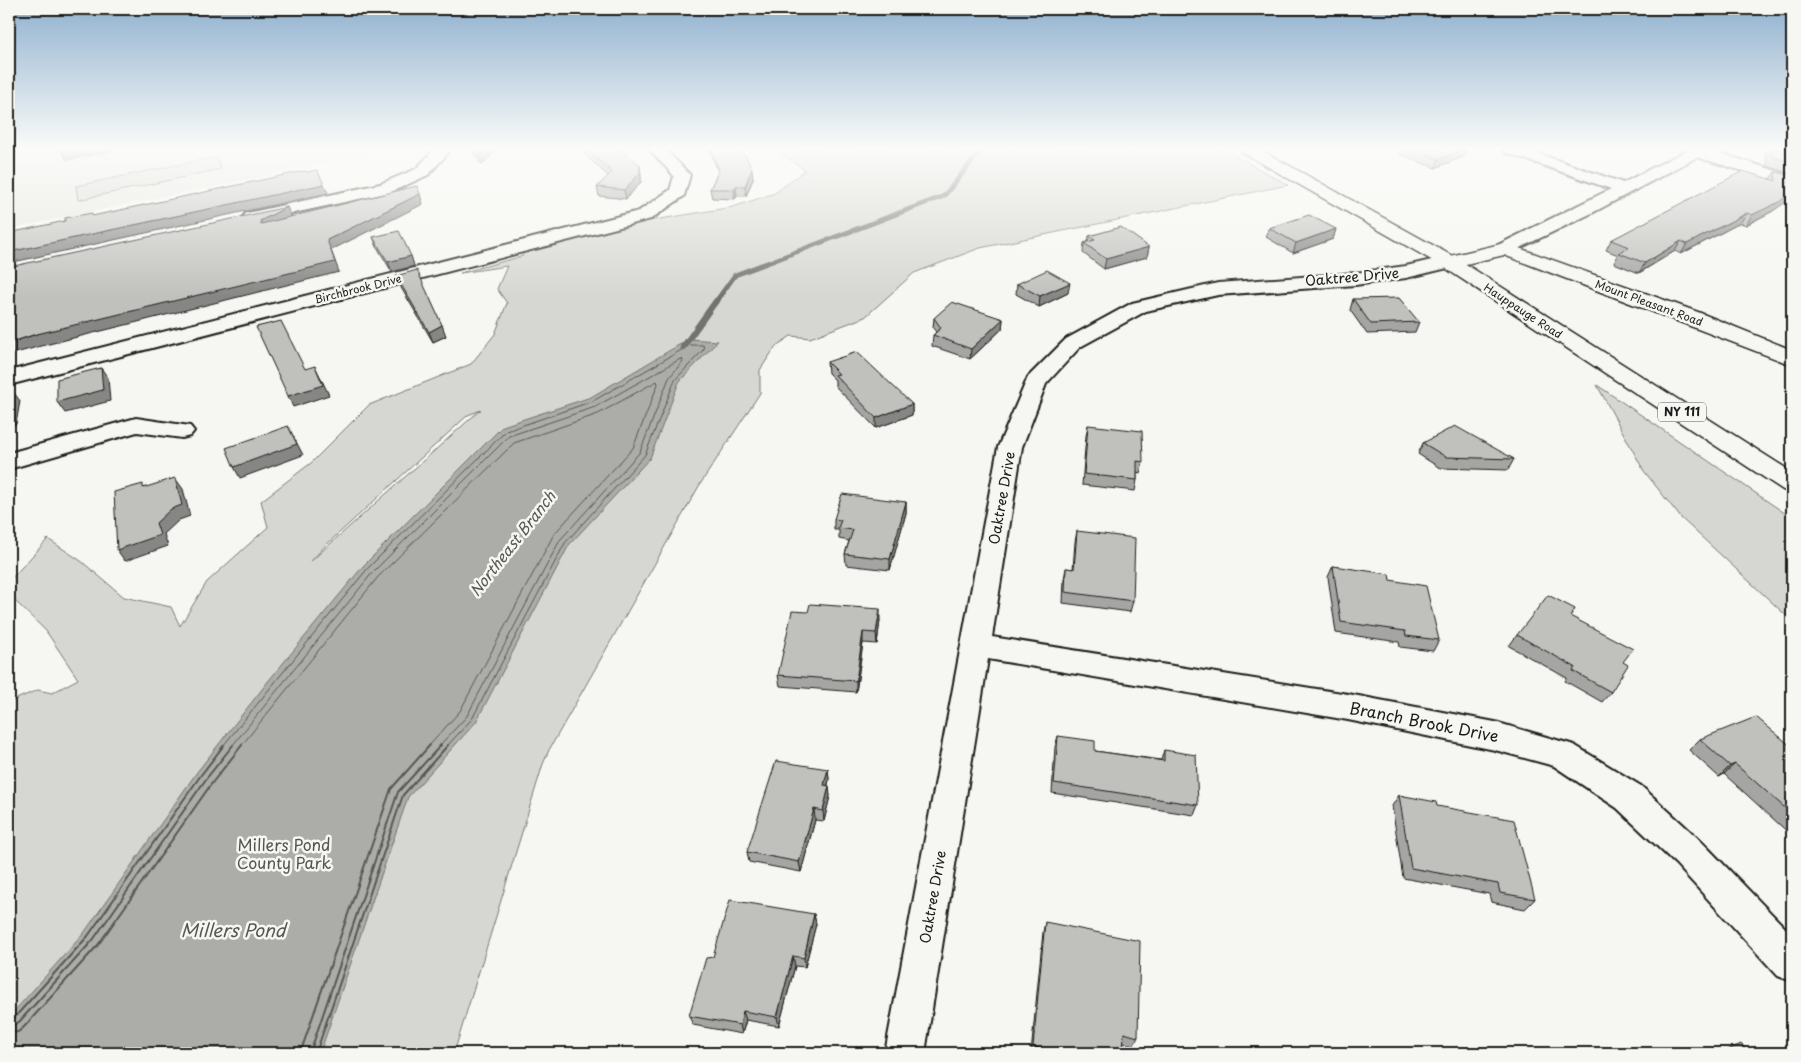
<svg xmlns="http://www.w3.org/2000/svg" width="1801" height="1062" viewBox="0 0 1801 1062" font-family="'Playpen Sans',sans-serif">
<style>
.built{fill:#e6e6e2}
.green{fill:#d6d6d2;stroke:#797977;fill-rule:evenodd}
.water{fill:#acaca9;stroke:#727271}
.lines{fill:none;stroke-linecap:round;stroke-linejoin:round}
.shore-far1{stroke:#565654;stroke-width:1}
.shore{stroke:#565654;stroke-width:2}
.stream-far1{stroke:#727271;stroke-width:5}
.stream{stroke:#727271;stroke-width:6}
.street-casing{stroke:#1c1c1c;stroke-width:4}
.secondary-casing{stroke:#1c1c1c;stroke-width:3}
.primary-casing{stroke:#1c1c1c;stroke-width:3}
.street{fill:#f6f6f2;fill-rule:evenodd}
.secondary{fill:#f6f6f2;fill-rule:evenodd}
.primary{fill:#f6f6f2;fill-rule:evenodd}
.wall{fill:#a5a5a3;stroke:#1c1c1c}
.shaded-wall{fill:#868684;stroke:#1c1c1c}
.building{fill:#c0c0bd;stroke:#1c1c1c}
.labels{text-anchor:middle;stroke-width:5;stroke-linejoin:round;paint-order:stroke}
.far-street-label{font-size:11px;fill:#1c1c1c;stroke:#f6f6f2}
.shield{fill:#f6f6f2;stroke:#5d5d5c;stroke-width:1}
.shield-label{font-size:12px;font-weight:bold;fill:#1c1c1c}
.street-label{font-size:14px;fill:#1c1c1c;stroke:#f6f6f2}
.water-label{font-size:15px;font-style:italic;fill:#565654;stroke:#f6f6f2}
.near-street-label{font-size:16px;fill:#1c1c1c;stroke:#f6f6f2}
.near-park-label{font-size:16px;fill:#545453;stroke:#f6f6f2}
.near-water-label{font-size:18px;font-style:italic;fill:#565654;stroke:#f6f6f2}
</style>
<rect width="100%" height="100%" fill="#f6f6f2"/>
<filter id="ink" filterUnits="userSpaceOnUse"><feTurbulence type="fractalNoise" baseFrequency=".02" numOctaves="2"/><feDisplacementMap in="SourceGraphic" scale="10" xChannelSelector="R" yChannelSelector="G"/><feConvolveMatrix kernelMatrix="1 2 1 2 8 2 1 2 1" color-interpolation-filters="sRGB"/></filter>
<g filter="url(#ink)">
<polygon class="built" points="9,149 395,149 9,229"/>
<g class="green">
<path d="M775,149H1223L1288,185L980,248L914,273L865,317L810,338L791,336L776,346L760,370V393L699,486L549,750L543,764L454,1053H9V702L38,690L52,693L78,679L46,631L9,595V581L48,539L81,561L124,597L171,607L180,626L207,582L268,527L261,501L311,463L369,405L471,364L495,334L507,303L497,289L507,266L460,273L523,256L521,253L642,222L733,207L775,193L805,170ZM481,410H480L311,561L326,545L468,415Z"/>
<polygon points="216,157 221,169 78,200 76,186"/>
<polygon points="1597,385 1792,518 1792,621 1681,518 1644,471"/>
</g>
<polygon class="water" points="689,339 718,341 679,382 650,458 569,545 476,722 408,797 320,1053 9,1053 9,1017 84,933 197,772 270,679 364,565 503,426 591,397"/>
<g class="lines">
<g class="shore-far1">
<polyline points="223,746 368,568 506,431 593,401 690,345 703,345 704,349 675,380 645,455 565,543 472,719 447,746"/>
<polyline points="232,746 373,572 509,436 595,407 682,358 683,361 669,378 640,452 560,540 467,716 439,746"/>
<polyline points="241,746 378,577 514,443 598,414 657,381 658,384 633,448 554,534 460,711 429,746"/>
</g>
<g class="shore">
<polyline points="9,1020 14,1018 88,936 201,775 224,745"/>
<polyline points="9,1026 19,1022 93,940 206,779 233,745"/>
<polyline points="9,1033 18,1032 24,1027 98,945 212,783 242,745"/>
<polyline points="302,1053 303,1045 391,789 430,745"/>
<polyline points="310,1053 398,792 441,745"/>
<polyline points="316,1053 403,795 448,745"/>
</g>
<polyline class="stream-far1" points="715,303 735,275 944,196 982,149"/>
<polyline class="stream" points="683,347 716,301"/>
<defs>
<g id="street">
<polygon points="431,149 447,149 448,153 428,175 391,192 252,222 246,221 243,217 246,213 252,212 380,184 416,169 432,152"/>
<polygon points="649,149 665,149 690,175 684,196 651,219 9,385 9,371 639,211 670,190 674,176"/>
<polygon points="1503,149 1525,149 1623,183 1689,149 1711,149 1710,150 1792,176 1792,186 1697,157 1592,213 1505,255 1498,253 1496,249 1498,245 1611,189 1505,152"/>
<polygon points="1449,256 1456,258 1458,262 1456,266 1406,278 1355,285 1218,295 1146,311 1080,347 1046,384 1022,447 992,637 1348,694 1495,722 1574,745 1641,786 1700,840 1792,935 1792,981 1778,976 1676,864 1617,808 1554,766 1495,750 1348,720 988,659 925,1053 885,1053 998,447 1028,377 1066,339 1132,303 1218,283 1355,273 1406,266"/>
<polygon points="136,418 190,426 194,431 190,436 182,438 137,432 9,469 9,453"/>
</g>
<polygon id="secondary" points="1505,243 1698,312 1792,350 1792,365 1504,255 1449,268 1442,266 1439,262 1442,258"/>
<polygon id="primary" points="1240,149 1259,149 1456,258 1792,472 1792,493 1783,490 1442,266 1242,152"/>
</defs>
<use href="#street" class="street-casing"/>
<use href="#secondary" class="secondary-casing"/>
<use href="#primary" class="primary-casing"/>
<use href="#street" class="street"/>
<use href="#secondary" class="secondary"/>
<use href="#primary" class="primary"/>
</g>
<g class="wall">
<polygon points="470,149 497,149 482,165"/>
<polygon points="579,149 621,149 641,174 641,182 626,199 599,196 597,187 608,176"/>
<polygon points="709,149 736,149 752,169 753,179 746,196 737,196 735,199 712,198 710,189 718,172"/>
<polygon points="1402,149 1466,149 1463,157 1435,168 1400,154"/>
<polygon points="1765,149 1792,149 1792,174 1767,166"/>
<polygon points="1775,172 1792,176 1773,211 1746,225 1740,223 1681,254 1675,251 1639,273 1614,263 1618,255 1606,250 1611,240 1770,179"/>
<polygon points="1269,228 1336,229 1333,239 1293,253 1266,237"/>
<polygon points="1089,236 1149,247 1147,257 1104,269 1083,253 1084,243 1088,242"/>
<polygon points="373,237 411,256 414,266 392,272 377,247"/>
<polygon points="396,276 446,336 433,342 400,286"/>
<polygon points="1017,284 1068,293 1039,307 1016,294"/>
<polygon points="1353,299 1419,322 1415,332 1367,334 1350,310"/>
<polygon points="934,318 1003,319 1002,329 970,359 932,346 933,335 936,332 933,328"/>
<polygon points="827,362 912,404 912,415 876,428 835,386 835,380 828,373"/>
<polygon points="1088,425 1143,462 1140,473 1137,472 1137,480 1135,491 1082,485 1086,436"/>
<polygon points="1423,443 1514,459 1508,470 1440,468 1418,454"/>
<polygon points="906,502 906,513 890,570 846,565 845,554 849,541 839,539 839,530 834,530 834,519"/>
<polygon points="1077,531 1133,601 1130,612 1063,603 1064,579 1066,568 1073,569 1075,542"/>
<polygon points="1333,566 1390,580 1439,640 1433,651 1400,647 1399,642 1336,633 1328,577"/>
<polygon points="1575,609 1570,616 1623,662 1611,692 1602,702 1565,681 1567,678 1509,646 1517,635"/>
<polygon points="880,620 877,644 863,643 856,692 780,686 778,675"/>
<polygon points="1058,736 1095,751 1161,760 1164,750 1198,805 1194,815 1052,793 1055,747"/>
<polygon points="1700,739 1792,747 1792,836 1724,774 1719,777 1689,750"/>
<polygon points="828,769 829,780 828,785 830,796 824,821 815,820 801,872 749,862 747,852"/>
<polygon points="1399,795 1437,806 1535,899 1525,909 1491,902 1489,894 1403,878 1392,806"/>
<polygon points="814,914 816,924 805,967 795,966 779,1026 746,1020 742,1034 693,1025 689,1016 713,957"/>
<polygon points="1045,922 1138,1037 1134,1045 1123,1043 1123,1053 1031,1053 1043,932"/>
</g>
<g class="shaded-wall">
<polygon points="60,149 120,149 67,160"/>
<polygon points="486,149 497,149 482,165 480,156"/>
<polygon points="1464,149 1466,149 1463,157 1435,168 1439,159"/>
<polygon points="640,165 641,174 641,182 626,199 624,190"/>
<polygon points="752,169 753,179 746,196 745,186"/>
<polygon points="324,184 328,193 9,263 9,252"/>
<polygon points="736,186 737,196 735,199 734,189"/>
<polygon points="1792,193 1792,198 1773,211 1746,225 1752,215"/>
<polygon points="420,194 423,204 331,250 339,272 41,346 12,354 9,349 9,343 327,240"/>
<polygon points="287,207 291,216 265,231 260,221"/>
<polygon points="1747,213 1740,223 1681,254 1687,244"/>
<polygon points="1336,229 1333,239 1293,253 1296,243"/>
<polygon points="1681,241 1675,251 1639,273 1645,263"/>
<polygon points="1149,247 1147,257 1104,269 1106,259"/>
<polygon points="411,256 414,266 392,272 388,262"/>
<polygon points="1070,283 1068,293 1039,307 1040,296"/>
<polygon points="1003,319 1002,329 970,359 971,349"/>
<polygon points="442,325 446,336 433,342 429,332"/>
<polygon points="315,366 329,395 293,407 288,396"/>
<polygon points="101,368 108,378 110,401 65,413 57,402"/>
<polygon points="12,390 20,401 16,424 9,426 9,409"/>
<polygon points="912,404 912,415 876,428 876,418"/>
<polygon points="288,426 303,455 240,478 234,467"/>
<polygon points="175,478 183,489 190,516 179,520 164,534 168,546 125,561 117,550 156,523"/>
<polygon points="906,502 906,513 890,570 890,559"/>
<polygon points="880,609 880,620 877,644 876,633"/>
<polygon points="863,632 863,643 856,692 856,681"/>
<polygon points="1735,764 1724,774 1719,777 1730,766"/>
<polygon points="828,769 829,780 825,795 824,785"/>
<polygon points="829,786 830,796 824,821 823,811"/>
<polygon points="814,809 815,820 801,872 799,862"/>
<polygon points="814,914 816,924 805,967 804,958"/>
<polygon points="793,956 795,966 779,1026 777,1017"/>
<polygon points="743,1011 746,1020 742,1034 740,1025"/>
</g>
<g class="building">
<polygon points="474,149 486,149 480,156"/>
<polygon points="586,149 621,149 640,165 640,173 624,190 597,187 612,172"/>
<polygon points="711,149 736,149 746,156 752,169 745,186 736,186 734,189 710,189 719,170"/>
<polygon points="1414,149 1464,149 1439,159"/>
<polygon points="1772,149 1792,149 1792,163 1773,157"/>
<polygon points="317,170 324,184 9,252 9,233 65,221 65,218 92,213 92,216 304,171 308,172"/>
<polygon points="1743,171 1776,181 1775,172 1792,176 1792,193 1779,202 1752,215 1747,213 1687,244 1681,241 1645,263 1619,253 1629,247 1611,240"/>
<polygon points="417,186 420,194 327,240 335,262 33,335 9,343 9,267 287,207 260,221 261,224"/>
<polygon points="1309,215 1336,229 1296,243 1269,228"/>
<polygon points="1121,227 1149,247 1106,259 1084,243 1095,240 1089,236"/>
<polygon points="399,231 411,256 388,262 373,237"/>
<polygon points="417,270 442,325 429,332 396,276"/>
<polygon points="1047,270 1070,283 1040,296 1017,284"/>
<polygon points="1399,298 1419,322 1371,324 1353,299"/>
<polygon points="952,302 1003,319 971,349 933,335 941,328 934,318"/>
<polygon points="281,321 305,369 315,366 323,385 288,396 256,327"/>
<polygon points="857,352 912,404 876,418 835,375 839,374 827,362"/>
<polygon points="101,368 103,390 57,402 57,379"/>
<polygon points="12,390 9,409 9,391"/>
<polygon points="1088,425 1142,431 1143,462 1137,461 1137,480 1084,474"/>
<polygon points="288,426 297,444 234,467 226,448"/>
<polygon points="1455,426 1514,459 1446,457 1423,443"/>
<polygon points="175,478 182,505 171,509 156,523 160,535 117,550 114,492 143,484 143,488"/>
<polygon points="842,494 906,502 890,559 845,554 853,530 838,528 841,520 834,519"/>
<polygon points="1077,531 1135,538 1133,601 1065,592 1066,568 1074,569"/>
<polygon points="1333,566 1389,574 1390,580 1426,586 1439,640 1406,636 1405,631 1341,622"/>
<polygon points="1548,595 1575,609 1570,616 1633,649 1623,662 1628,665 1611,692 1573,671 1575,667 1517,635"/>
<polygon points="810,604 880,609 876,633 863,632 856,681 778,675 792,611 808,612"/>
<polygon points="1756,717 1792,747 1792,814 1735,764 1730,766 1700,739"/>
<polygon points="1058,736 1095,741 1095,751 1164,761 1164,750 1196,755 1198,805 1054,783"/>
<polygon points="776,761 828,769 824,785 829,786 823,811 814,809 799,862 747,852"/>
<polygon points="1399,795 1436,802 1437,806 1514,820 1535,899 1500,893 1498,884 1411,868"/>
<polygon points="730,900 814,914 804,958 793,956 777,1017 743,1011 740,1025 689,1016 706,958 713,957"/>
<polygon points="1045,922 1140,941 1138,1037 1124,1033 1123,1053 1064,1053 1033,1047"/>
<polygon points="1741,1044 1750,1053 1721,1053"/>
</g>
</g>
<linearGradient id="sky" x2="0" y2="1"><stop stop-color="#90b1cf"/><stop offset="0.5" stop-color="#fbfbf9"/><stop offset="1" stop-color="#fbfbf9" stop-opacity="0"/></linearGradient>
<rect width="1801" height="297" fill="url(#sky)"/>
<g class="labels">
<g class="far-street-label">
<text transform="translate(358 289) rotate(-14)" y="4">Birchbrook Drive</text>
<text transform="translate(1649 303) rotate(20)" y="4">Mount Pleasant Road</text>
<text transform="translate(1523 311) rotate(33)" y="4">Hauppauge Road</text>
</g>
<rect class="shield" x="1658" y="402.5" width="48" height="19" rx="4"/>
<g class="shield-label">
<text x="1682" y="416">NY 111</text>
</g>
<g class="street-label">
<text transform="translate(1352 277) rotate(-5)" y="5">Oaktree Drive</text>
<text transform="translate(1002 498) rotate(-80)" y="5">Oaktree Drive</text>
<text transform="translate(933 897) rotate(-80)" y="5">Oaktree Drive</text>
</g>
<g class="water-label">
<text transform="translate(513 544) rotate(-52)" y="5">Northeast Branch</text>
</g>
<g class="near-street-label">
<text transform="translate(1424 722) rotate(11)" y="6">Branch Brook Drive</text>
</g>
<g class="near-park-label">
<text x="284" y="851">Millers Pond<tspan x="284" dy="18">County Park</tspan></text>
</g>
<g class="near-water-label">
<text x="233" y="937">Millers Pond</text>
</g>
</g>
<rect width="1801" height="1062" fill="none" stroke="#f6f6f2" stroke-width="30"/>
<rect x="15" y="15" width="1771" height="1032" fill="none" stroke="#1c1c1c" stroke-width="2" filter="url(#ink)"/>
</svg>
